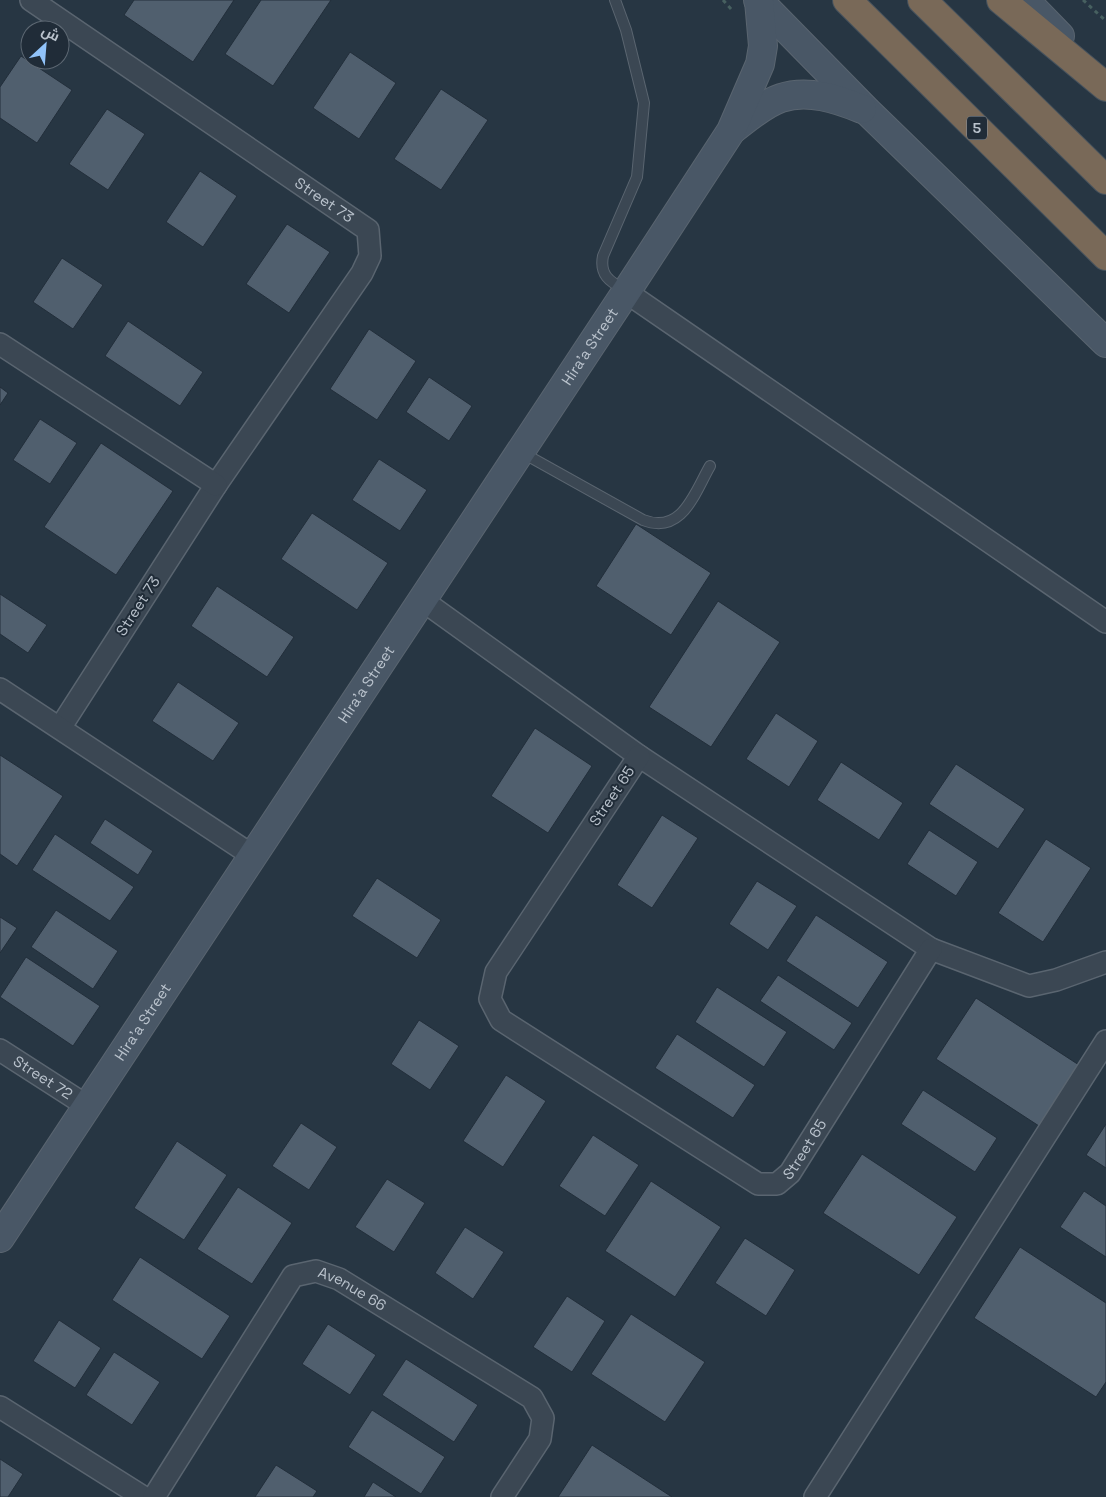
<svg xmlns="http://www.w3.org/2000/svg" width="1106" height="1497" viewBox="0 0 1106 1497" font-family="'Space Grotesk',Cairo,sans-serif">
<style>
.building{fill:#505f6e;stroke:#222e3a}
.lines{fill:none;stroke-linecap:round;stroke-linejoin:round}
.lane-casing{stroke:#5a6570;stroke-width:12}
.street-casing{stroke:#5a6570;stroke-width:24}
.secondary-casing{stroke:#5a6570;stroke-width:30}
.highway-casing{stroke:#46525d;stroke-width:30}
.path{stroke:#476060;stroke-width:3;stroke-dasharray:4 4;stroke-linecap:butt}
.lane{stroke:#3b4753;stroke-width:10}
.street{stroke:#3b4753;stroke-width:21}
.secondary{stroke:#495766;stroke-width:28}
.highway{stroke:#796958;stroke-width:28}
.labels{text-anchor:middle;stroke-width:4;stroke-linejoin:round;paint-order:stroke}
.shield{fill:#202c38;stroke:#8b95a0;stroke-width:1}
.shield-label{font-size:14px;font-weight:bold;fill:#b9c2cc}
.street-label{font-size:15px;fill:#b9c2cc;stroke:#202c38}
</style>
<rect width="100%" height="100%" fill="#273643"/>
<g class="building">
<polygon points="134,0 234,0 193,62 124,15"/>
<polygon points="261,0 331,0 273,86 225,54"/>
<polygon points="350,52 396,83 359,139 313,108"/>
<polygon points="21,56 72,90 37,143 0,118 0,87"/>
<polygon points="441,89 488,120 441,190 394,159"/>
<polygon points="107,109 145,134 108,190 69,164"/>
<polygon points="200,171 237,196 203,247 166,222"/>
<polygon points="287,224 330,252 289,313 246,284"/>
<polygon points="62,258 103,285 73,329 33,302"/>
<polygon points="128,321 203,372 180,406 105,356"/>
<polygon points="369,329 416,361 377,420 330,389"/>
<polygon points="429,377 472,406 449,441 406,412"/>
<polygon points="0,387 8,393 0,405"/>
<polygon points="40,419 77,443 50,484 13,460"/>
<polygon points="101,443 173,491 116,575 44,527"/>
<polygon points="379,459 427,490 400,531 352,500"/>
<polygon points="312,513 388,563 357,610 281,559"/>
<polygon points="636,524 711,573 671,635 596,586"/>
<polygon points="217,586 294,637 267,677 191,626"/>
<polygon points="0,594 47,625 28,653 0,634"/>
<polygon points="718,601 780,642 711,747 649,707"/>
<polygon points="178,682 239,723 213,761 152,721"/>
<polygon points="776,713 818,741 789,787 746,759"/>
<polygon points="535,728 592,766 548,833 491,796"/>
<polygon points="0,755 63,796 17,866 0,854"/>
<polygon points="841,762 903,803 879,840 817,800"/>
<polygon points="956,764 1025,809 998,849 929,804"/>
<polygon points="662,815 698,838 652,908 617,885"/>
<polygon points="105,819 153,851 138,875 90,843"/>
<polygon points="929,830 978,862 956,896 907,864"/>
<polygon points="55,834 134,887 110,921 32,870"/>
<polygon points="1046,839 1091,868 1043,942 998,913"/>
<polygon points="377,878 441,920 417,958 352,916"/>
<polygon points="757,881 797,906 768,950 729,924"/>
<polygon points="56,910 118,951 93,989 31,947"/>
<polygon points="816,915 888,962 858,1008 786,961"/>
<polygon points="0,917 17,928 0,953"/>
<polygon points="26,957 100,1006 73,1046 0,997"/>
<polygon points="778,975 852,1023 834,1050 760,1001"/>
<polygon points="717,987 787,1032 764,1067 695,1022"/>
<polygon points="976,998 1079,1065 1039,1126 936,1059"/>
<polygon points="419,1020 459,1046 430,1090 391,1064"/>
<polygon points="677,1034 755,1085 733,1118 655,1068"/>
<polygon points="506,1075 546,1101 503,1167 463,1141"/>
<polygon points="923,1090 997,1138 975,1172 901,1124"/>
<polygon points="301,1123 337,1147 309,1190 272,1166"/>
<polygon points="1106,1124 1106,1168 1086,1155"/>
<polygon points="593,1135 639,1165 605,1216 559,1186"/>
<polygon points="177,1141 227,1175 184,1240 134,1208"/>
<polygon points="862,1154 957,1217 919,1275 823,1213"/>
<polygon points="387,1179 425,1203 394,1252 355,1227"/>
<polygon points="651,1181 721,1227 675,1297 605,1251"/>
<polygon points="238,1187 292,1223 252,1284 197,1249"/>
<polygon points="1084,1191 1106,1206 1106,1257 1060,1227"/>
<polygon points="465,1227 504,1252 473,1299 435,1273"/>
<polygon points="745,1238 795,1270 766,1316 715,1283"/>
<polygon points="1020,1247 1106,1303 1106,1382 1096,1397 974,1318"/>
<polygon points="140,1257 230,1316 202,1359 112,1300"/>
<polygon points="567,1296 605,1321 572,1372 533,1347"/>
<polygon points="631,1314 705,1362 665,1422 591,1374"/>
<polygon points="59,1320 101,1348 75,1388 33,1361"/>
<polygon points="328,1324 376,1355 350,1395 302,1364"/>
<polygon points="114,1352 160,1382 132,1425 86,1395"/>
<polygon points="406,1359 478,1405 454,1442 382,1395"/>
<polygon points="372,1410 445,1457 421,1494 348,1447"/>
<polygon points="592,1445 672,1497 558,1497"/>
<polygon points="0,1459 23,1474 8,1497 0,1497"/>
<polygon points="276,1465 317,1491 313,1497 255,1497"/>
<polygon points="373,1482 396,1497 364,1497"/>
</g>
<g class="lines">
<defs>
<g id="lane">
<path d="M615,0L626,30L644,103L637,177L603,256C599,276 611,282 626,291"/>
<path d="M521,452L643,520C682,535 694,494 710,466"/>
</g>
<g id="street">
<path id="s1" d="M31,0L368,230L370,256L362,273L216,485L60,728"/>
<polyline points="626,292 1106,622"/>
<polyline points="0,344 216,485"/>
<polyline points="422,600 639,756 931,949 1029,986 1056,980 1106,962"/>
<polyline points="0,689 253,856"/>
<path id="s2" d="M639,756L496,972L490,999L501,1020L758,1184H777L790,1173L931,949"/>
<path id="s3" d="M0,1050L87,1106"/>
<polyline points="0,1407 143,1497"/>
<path id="s4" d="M154,1497L293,1276L316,1271L339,1279L532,1398L543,1418L540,1439L502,1497"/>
<polyline points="815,1497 1106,1041"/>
</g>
<g id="secondary">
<polyline points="758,0 867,111 1106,343"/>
<polyline points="1025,0 1060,36"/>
<path d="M732,130C747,119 763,104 781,98C808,89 837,99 862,109"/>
<path id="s5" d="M0,1238L626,292L731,131L760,64L763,46L759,1"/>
</g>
<g id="highway">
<polyline points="847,0 1106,256"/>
<polyline points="922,0 1106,180"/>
<polyline points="1001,0 1106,87"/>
</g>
</defs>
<use href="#lane" class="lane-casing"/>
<use href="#street" class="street-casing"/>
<use href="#secondary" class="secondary-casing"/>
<use href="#highway" class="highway-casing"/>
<g class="path">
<polyline points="723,0 732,10"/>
<polyline points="1083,0 1106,21"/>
</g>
<use href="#lane" class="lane"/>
<use href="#street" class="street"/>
<use href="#secondary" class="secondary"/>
<use href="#highway" class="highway"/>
</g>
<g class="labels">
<rect class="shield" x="967" y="116.5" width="20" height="23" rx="4"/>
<g class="shield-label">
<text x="977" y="133">5</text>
</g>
<g class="street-label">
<text dy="5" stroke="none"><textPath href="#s1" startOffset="355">Street 73</textPath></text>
<text dy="5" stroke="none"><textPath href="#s5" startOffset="1069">Hira'a Street</textPath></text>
<text transform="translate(138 606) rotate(-57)" y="5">Street 73</text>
<text dy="5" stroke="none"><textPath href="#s5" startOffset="664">Hira'a Street</textPath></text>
<text transform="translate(612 796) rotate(-56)" y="5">Street 65</text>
<text dy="5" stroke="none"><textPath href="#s5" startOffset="259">Hira'a Street</textPath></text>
<text dy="5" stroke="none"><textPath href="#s3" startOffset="51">Street 72</textPath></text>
<text dy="5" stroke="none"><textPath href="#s2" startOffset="679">Street 65</textPath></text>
<text dy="5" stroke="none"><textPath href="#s4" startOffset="325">Avenue 66</textPath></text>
</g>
</g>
<g transform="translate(45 45) rotate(26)"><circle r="24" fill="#202c38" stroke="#5d6873"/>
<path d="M0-4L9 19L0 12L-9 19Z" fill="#91c3f9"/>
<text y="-8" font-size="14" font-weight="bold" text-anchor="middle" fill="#b9c2cc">ش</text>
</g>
</svg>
